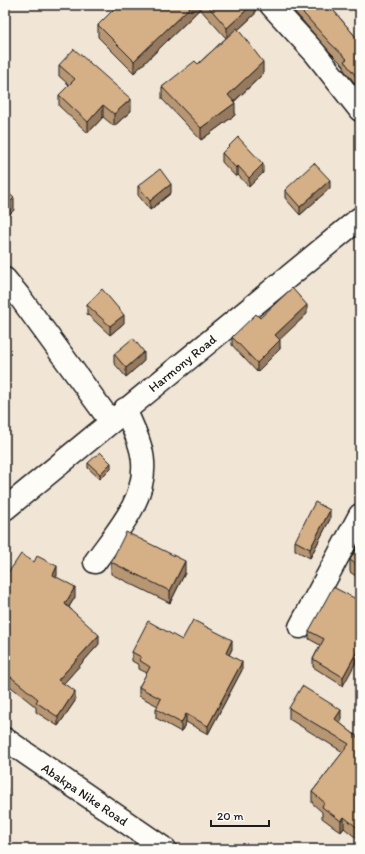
<svg xmlns="http://www.w3.org/2000/svg" width="365" height="854" viewBox="0 0 365 854" font-family="Itim,sans-serif">
<style>
.lines{fill:none;stroke-linecap:round;stroke-linejoin:round}
.minor-casing{stroke:#1c1c1c;stroke-width:25}
.major-casing{stroke:#1c1c1c;stroke-width:25}
.minor{stroke:#fdfcf7;stroke-width:22}
.major{stroke:#fdfcf7;stroke-width:22}
.wall{fill:#b79673;stroke:#1c1c1c}
.shaded-wall{fill:#957a5e;stroke:#1c1c1c}
.building{fill:#d5af86;stroke:#1c1c1c}
.labels{text-anchor:middle;stroke-width:3.5;stroke-linejoin:round;paint-order:stroke}
.street-label{font-size:13px;fill:#1c1c1c;stroke:#fdfcf7}
</style>
<rect width="100%" height="100%" fill="#f1e5d5"/>
<filter id="ink" filterUnits="userSpaceOnUse"><feTurbulence type="fractalNoise" baseFrequency=".025" numOctaves="2"/><feDisplacementMap in="SourceGraphic" scale="8" xChannelSelector="R" yChannelSelector="G"/><feConvolveMatrix kernelMatrix="1 2 1 2 8 2 1 2 1" color-interpolation-filters="sRGB"/></filter>
<g filter="url(#ink)">
<g class="lines">
<defs>
<g id="minor">
<polyline points="271,5 315,53 360,110"/>
<polyline points="5,279 19,296 111,422"/>
<path d="M95,562C116,532 146,501 143,462C142,444 132,426 125,409"/>
<polyline points="300,627 360,515"/>
</g>
<g id="major">
<polyline points="5,509 360,218"/>
<polyline points="5,739 165,849"/>
</g>
</defs>
<use href="#minor" class="minor-casing"/>
<use href="#major" class="major-casing"/>
<use href="#minor" class="minor"/>
<use href="#major" class="major"/>
</g>
<g class="wall">
<polygon points="118,5 255,5 255,14 238,30 263,74 234,102 235,115 201,140 162,99 162,87 198,64 226,38 200,9 134,73 98,37 98,25"/>
<polygon points="295,5 329,5 360,42 359,88 344,70 344,66 330,52 295,12"/>
<polygon points="59,65 131,111 114,126 103,117 88,133 59,106 59,95 69,85 59,76"/>
<polygon points="222,153 263,173 249,187 238,175 236,177 222,162"/>
<polygon points="138,186 171,193 150,210 138,195"/>
<polygon points="330,188 300,215 285,198 285,190"/>
<polygon points="87,305 124,323 110,335 87,314"/>
<polygon points="307,314 279,339 280,349 257,372 232,345 232,337 260,318"/>
<polygon points="114,354 144,361 126,377 114,363"/>
<polygon points="88,463 111,468 100,479 88,468"/>
<polygon points="330,519 310,558 295,550 295,541"/>
<polygon points="360,543 360,579 350,572 350,560"/>
<polygon points="34,562 57,575 56,577 75,597 69,607 99,644 63,684 75,701 58,726 36,712 36,707 6,683 5,576"/>
<polygon points="111,562 185,573 170,603 111,574"/>
<polygon points="360,601 343,686 313,667 313,659 320,645 309,639 309,631"/>
<polygon points="182,640 232,649 229,655 242,670 208,734 186,722 181,732 156,718 156,709 158,706 139,696 139,687 147,673 139,669 139,665 132,661 132,652"/>
<polygon points="289,708 341,721 340,723 360,739 360,841 344,828 341,832 322,818 322,812 312,803 312,792 343,752 289,719"/>
</g>
<g class="shaded-wall">
<polygon points="192,5 200,5 200,9 134,73 134,61"/>
<polygon points="252,5 255,5 255,14 227,40 227,28"/>
<polygon points="263,62 263,74 228,107 228,95"/>
<polygon points="360,78 360,87 359,88 359,80"/>
<polygon points="131,99 131,111 114,126 114,114"/>
<polygon points="235,103 235,115 201,140 201,128"/>
<polygon points="103,105 103,117 88,133 88,122"/>
<polygon points="263,164 263,173 249,187 249,178"/>
<polygon points="238,166 238,175 236,177 236,168"/>
<polygon points="330,180 330,188 300,215 300,207"/>
<polygon points="171,184 171,193 150,210 150,201"/>
<polygon points="14,198 14,210 5,219 5,207"/>
<polygon points="307,305 307,314 275,344 275,335"/>
<polygon points="124,315 124,323 110,335 110,326"/>
<polygon points="280,340 280,349 257,372 257,363"/>
<polygon points="144,352 144,361 126,377 126,368"/>
<polygon points="111,463 111,468 100,479 100,474"/>
<polygon points="330,510 330,519 310,558 310,549"/>
<polygon points="185,561 185,573 170,603 170,591"/>
<polygon points="57,566 57,575 53,584 53,575"/>
<polygon points="75,587 75,597 65,613 65,604"/>
<polygon points="99,635 99,644 58,690 58,680"/>
<polygon points="232,640 232,649 226,661 226,653"/>
<polygon points="360,646 360,655 343,686 343,677"/>
<polygon points="242,662 242,670 208,734 208,726"/>
<polygon points="6,673 6,683 5,683 5,674"/>
<polygon points="75,691 75,701 58,726 58,717"/>
<polygon points="341,710 341,721 335,731 335,719"/>
<polygon points="186,714 186,722 181,732 181,723"/>
<polygon points="7,788 7,797 5,801 5,792"/>
<polygon points="344,817 344,828 341,832 341,821"/>
</g>
<g class="building">
<polygon points="118,5 192,5 134,61 98,25"/>
<polygon points="207,5 252,5 227,28"/>
<polygon points="296,5 329,5 360,42 360,78 359,80 344,61 347,59 330,43"/>
<polygon points="237,28 263,62 228,95 235,103 201,128 162,87 195,61 198,64"/>
<polygon points="74,49 131,99 114,114 103,105 88,122 59,95 75,79 59,65"/>
<polygon points="238,137 263,164 249,178 238,166 236,168 222,153"/>
<polygon points="314,163 330,180 300,207 285,190"/>
<polygon points="160,169 171,184 150,201 138,186"/>
<polygon points="5,190 14,198 5,207"/>
<polygon points="292,288 307,305 275,335 280,340 257,363 232,337 256,314 260,318"/>
<polygon points="102,289 124,315 110,326 87,305"/>
<polygon points="133,338 144,352 126,368 114,354"/>
<polygon points="100,452 111,463 100,474 88,463"/>
<polygon points="315,502 330,510 310,549 295,541"/>
<polygon points="126,532 185,561 170,591 111,562"/>
<polygon points="360,543 360,567 350,560"/>
<polygon points="21,554 34,562 37,556 57,566 53,575 75,587 65,604 99,635 58,680 75,691 58,717 36,702 38,699 6,673 5,674 5,576 13,566"/>
<polygon points="333,587 360,601 360,646 343,677 313,659 324,639 309,631"/>
<polygon points="193,620 232,640 226,653 242,662 208,726 186,714 181,723 156,709 161,699 139,687 150,667 139,660 141,657 132,652 148,621 182,640"/>
<polygon points="302,686 341,710 335,719 360,739 360,830 344,817 341,821 322,807 324,802 312,792 349,744 289,708"/>
<polygon points="5,787 7,788 5,792"/>
</g>
</g>
<g class="labels">
<g class="street-label">
<text transform="translate(182 363) rotate(-39)" y="5">Harmony Road</text>
<text transform="translate(85 794) rotate(34)" y="5">Abakpa Nike Road</text>
</g>
</g>
<rect width="365" height="854" fill="none" stroke="#fdfcf7" stroke-width="20"/>
<rect x="10" y="10" width="345" height="834" fill="none" stroke="#1c1c1c" stroke-width="1.5" filter="url(#ink)"/>
<path d="M211 820v6h58v-6" fill="none" stroke="#1c1c1c" stroke-width="2"/>
<text x="217" y="820" font-size="12" fill="#1c1c1c" stroke="#fdfcf7" stroke-width="3" paint-order="stroke">20 m</text>
</svg>
